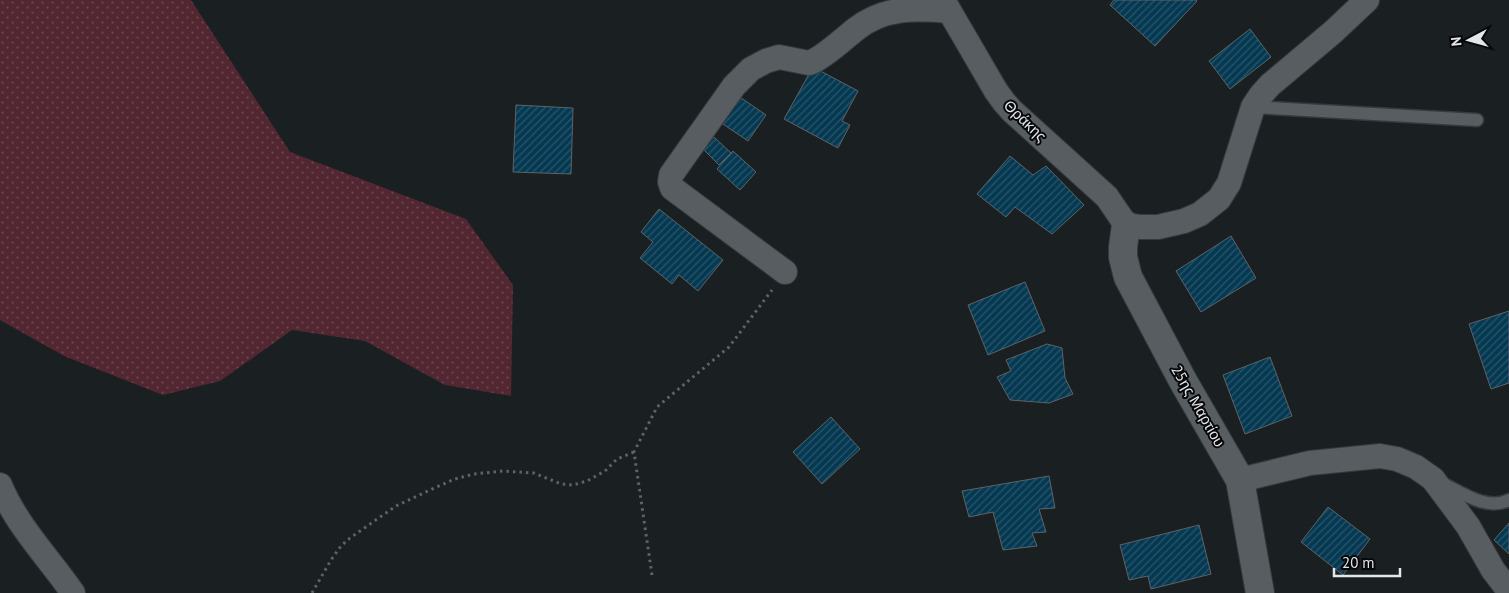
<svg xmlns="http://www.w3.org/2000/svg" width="1509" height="593" viewBox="0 0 1509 593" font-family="'PT Sans',sans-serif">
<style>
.green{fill:url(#green-dots)}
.building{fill:url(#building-hatch);stroke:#5e6367}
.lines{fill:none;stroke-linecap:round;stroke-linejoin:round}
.lane-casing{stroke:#363a3c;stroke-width:15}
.street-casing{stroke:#363a3c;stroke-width:26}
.secondary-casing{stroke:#363a3c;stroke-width:30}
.path{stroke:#5f6366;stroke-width:3;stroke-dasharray:2.5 4;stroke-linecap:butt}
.lane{stroke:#575d60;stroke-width:12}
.street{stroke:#575d60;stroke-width:24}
.secondary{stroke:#575d60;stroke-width:28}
.labels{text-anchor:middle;stroke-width:4;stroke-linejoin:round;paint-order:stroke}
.street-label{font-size:15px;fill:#e4e7e9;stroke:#07080a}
</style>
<defs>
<pattern id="green-dots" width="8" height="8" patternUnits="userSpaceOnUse" patternTransform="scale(1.25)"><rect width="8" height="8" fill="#522731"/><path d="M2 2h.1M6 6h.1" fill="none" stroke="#6b464f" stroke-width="1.8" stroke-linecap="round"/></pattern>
<pattern id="building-hatch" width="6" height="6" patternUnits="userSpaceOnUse" patternTransform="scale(1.25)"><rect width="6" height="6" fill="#053952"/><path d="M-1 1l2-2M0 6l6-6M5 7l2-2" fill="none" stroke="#29566b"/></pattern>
</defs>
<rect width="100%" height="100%" fill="#1a1f22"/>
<polygon class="green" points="0,0 191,0 290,152 466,219 513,285 511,396 445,385 365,341 292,330 220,381 163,395 64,356 0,320"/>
<g class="building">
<polygon points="1114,0 1196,0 1197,1 1155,46 1110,5"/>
<polygon points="1250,29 1271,57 1230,89 1209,61"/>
<polygon points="813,67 858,91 842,121 850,125 838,148 784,119"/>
<polygon points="734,93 766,115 748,141 717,120"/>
<polygon points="516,105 573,108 571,174 513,172"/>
<polygon points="714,137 731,153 719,165 703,149"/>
<polygon points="733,151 756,172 740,190 717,169"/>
<polygon points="1010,156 1033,175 1046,166 1084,205 1052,234 1015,207 1006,217 977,194"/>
<polygon points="659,209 723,260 698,291 679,275 672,284 640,258 653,242 641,232"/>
<polygon points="1231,236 1256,278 1201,312 1176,271"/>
<polygon points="1025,282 1045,331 988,355 968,305"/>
<polygon points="1509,311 1509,383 1491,389 1469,324"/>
<polygon points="1047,344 1062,348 1065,378 1073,394 1049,403 1010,400 997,377 1011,371 1006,360"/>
<polygon points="1270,357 1292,416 1245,434 1223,375"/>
<polygon points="831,417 860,449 822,484 793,452"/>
<polygon points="1049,476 1055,508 1039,509 1046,532 1032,533 1037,546 1003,550 993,512 969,517 962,491"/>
<polygon points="1328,507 1370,539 1343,575 1301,542"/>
<polygon points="1509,523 1509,554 1494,540"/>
<polygon points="1199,525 1211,574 1151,589 1148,576 1129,580 1120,545"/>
</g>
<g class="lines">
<defs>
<g id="lane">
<polyline points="1253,107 1477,120"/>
<path d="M1442,483C1462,493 1487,511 1509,500"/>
</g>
<g id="street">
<polyline points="943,0 996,91 1004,102 1012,111 1107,197 1126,225 1140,227 1158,227 1184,221 1200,214 1219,199 1229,183 1253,107 1261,95 1270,85 1333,32 1367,0"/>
<path d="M785,272L672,188L670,182L671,175L734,86L751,69L766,61L779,57L809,63L812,62C828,54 842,40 856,29C884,7 915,8 949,11"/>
<polyline points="1240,480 1310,463 1380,456 1397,459 1416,467 1433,479 1468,526 1493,570 1509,591"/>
<path d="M0,485C17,526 48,557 73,593"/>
</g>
<polyline id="secondary" points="1126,225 1123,247 1123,257 1128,277 1183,381 1240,480 1260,593"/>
</defs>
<use href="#lane" class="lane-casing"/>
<use href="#street" class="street-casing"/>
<use href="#secondary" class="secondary-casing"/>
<g class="path">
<polyline points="652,575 634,452 657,407 729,347 772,290"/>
<polyline points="312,593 331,560 341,546 350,538 396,506 432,489 455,479 474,474 503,471 534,473 561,484 573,485 587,481 605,471 617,459 634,452"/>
</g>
<use href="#lane" class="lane"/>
<use href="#street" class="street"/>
<use href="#secondary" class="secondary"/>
</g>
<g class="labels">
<g class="street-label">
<text transform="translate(1025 121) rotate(44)" y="5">Θράκης</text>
<text transform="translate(1198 406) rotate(60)" y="5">25ης Μαρτίου</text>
</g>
</g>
<g transform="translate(1469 40) rotate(264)" stroke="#07080a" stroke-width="4" paint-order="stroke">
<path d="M0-4L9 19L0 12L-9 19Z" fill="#e4e7e9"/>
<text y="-8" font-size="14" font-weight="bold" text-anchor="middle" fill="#e4e7e9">N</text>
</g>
<path d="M1334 568v8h66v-8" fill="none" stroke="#e4e7e9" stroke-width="2.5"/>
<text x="1342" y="568" font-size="15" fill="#e4e7e9" stroke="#07080a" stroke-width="4" paint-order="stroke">20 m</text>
</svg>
